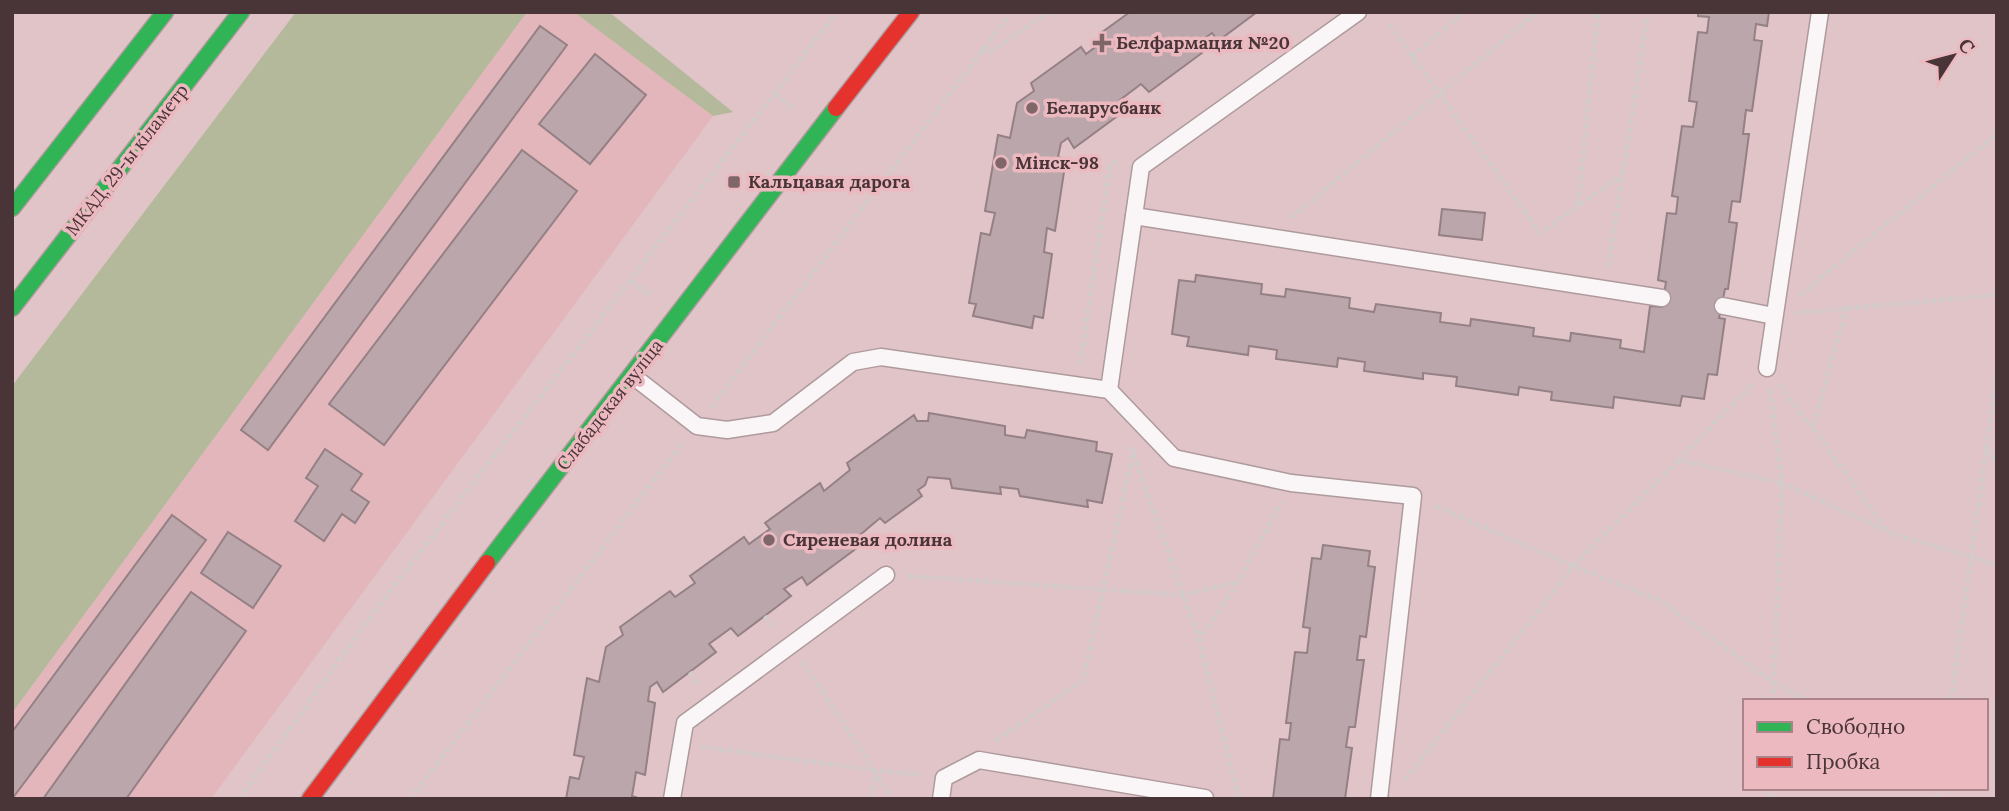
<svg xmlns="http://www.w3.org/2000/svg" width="2009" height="811" viewBox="0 0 2009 811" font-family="Lora,serif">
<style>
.built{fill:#e3b6bb}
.green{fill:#b5b99b}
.building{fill:#bba6ab;stroke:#948085;stroke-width:2}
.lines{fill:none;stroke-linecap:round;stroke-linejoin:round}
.lane-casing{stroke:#ae9a9c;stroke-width:19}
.fast-casing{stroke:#ae9a9c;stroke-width:19}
.jam-casing{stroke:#ae9a9c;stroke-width:19}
.path{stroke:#d3cccc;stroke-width:4.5;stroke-dasharray:5 3.5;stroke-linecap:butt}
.lane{stroke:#faf6f7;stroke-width:16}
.fast{stroke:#30b455;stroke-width:16}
.jam{stroke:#e5322d;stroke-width:16}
.poi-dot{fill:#7e6669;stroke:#ebb9bf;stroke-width:2.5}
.labels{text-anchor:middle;stroke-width:7;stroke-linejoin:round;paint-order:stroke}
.poi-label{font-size:18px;font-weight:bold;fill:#493437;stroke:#ebb9bf;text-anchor:start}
.street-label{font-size:18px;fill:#493437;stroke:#ebb9bf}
</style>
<rect width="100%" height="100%" fill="#e0c4c7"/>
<polygon class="built" points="527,12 574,12 713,116 211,799 12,799 12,713"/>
<g class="green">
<polygon points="296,12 527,12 12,713 12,386"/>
<polygon points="574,12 609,12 733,112 713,116"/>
</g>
<g class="building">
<polygon points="1130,12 1257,12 1218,41 1212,33 1195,46 1202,53 1149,92 1141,84 1120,100 1127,109 1074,148 1068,138 1061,143 1058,157 1066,159 1055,231 1047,228 1044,252 1052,254 1043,318 1034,316 1032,328 973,316 976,304 969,303 981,233 990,235 995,213 985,211 998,135 1010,138 1017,103 1034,91 1031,83 1081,47 1086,54 1106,39 1101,33"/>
<polygon points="1698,12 1769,12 1767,26 1756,24 1754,40 1762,41 1752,111 1746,110 1743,134 1749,134 1740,202 1732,201 1729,222 1737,223 1728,289 1725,289 1719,318 1725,319 1717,375 1708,374 1704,399 1682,396 1680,406 1614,397 1613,408 1551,400 1552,392 1519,387 1518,395 1456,386 1457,377 1423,373 1423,379 1364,371 1365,362 1338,358 1337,367 1276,359 1277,350 1249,346 1248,355 1187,346 1189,337 1172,334 1179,280 1195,282 1196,275 1262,284 1261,294 1285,297 1286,289 1350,298 1349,308 1374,312 1376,304 1441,313 1440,322 1470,326 1471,319 1534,328 1533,336 1570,341 1571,333 1621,340 1620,348 1644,352 1650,306 1662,307 1666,282 1658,280 1667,213 1676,214 1678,197 1672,196 1682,126 1693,127 1697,102 1689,101 1698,32 1707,33 1709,17 1698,16"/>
<polygon points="540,26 567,45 268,450 241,430"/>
<polygon points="595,54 646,95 590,164 539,124"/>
<polygon points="522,150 577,191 384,445 329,404"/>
<polygon points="1442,209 1485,213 1482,240 1439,235"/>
<polygon points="929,413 1005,426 1005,435 1025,438 1027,430 1097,442 1096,451 1112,454 1102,503 1087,500 1088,507 1020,496 1018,489 1000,487 1001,494 952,488 950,479 928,477 925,485 918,490 922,496 885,523 880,518 860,535 865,542 807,585 802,577 784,589 791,596 738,636 731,628 709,644 716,652 663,692 657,682 650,687 648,701 655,703 645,775 636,772 632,796 641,799 566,799 570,777 579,779 584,757 574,755 587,678 599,682 606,647 623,635 620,627 670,591 675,597 695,583 690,576 744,537 749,544 770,529 765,523 820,483 824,491 850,470 847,463 914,415 917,421 928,421"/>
<polygon points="325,449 362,474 351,490 369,502 355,523 342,514 324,541 295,521 318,486 306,478"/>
<polygon points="172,515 206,540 12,799 12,732"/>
<polygon points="228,532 281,566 253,608 201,573"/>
<polygon points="1323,545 1370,551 1368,566 1375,567 1366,637 1360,636 1357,660 1364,660 1355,727 1349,727 1346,747 1352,748 1345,799 1273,799 1280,739 1289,740 1291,723 1286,723 1295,652 1307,653 1310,628 1303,627 1312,558 1321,559"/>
<polygon points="191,592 246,631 126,799 43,799"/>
</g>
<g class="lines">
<defs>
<g id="lane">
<polyline points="1134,216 1662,298"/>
<polyline points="1723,306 1774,316"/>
<polyline points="1767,368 1820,12"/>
<polyline points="633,376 697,426 727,430 773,423 853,362 881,357 1109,390 1174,458 1291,483 1413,496 1379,799"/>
<polyline points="1109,390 1141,167 1358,12"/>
<polyline points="672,799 685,723 886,575"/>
<polyline points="941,799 944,778 979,760 1205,798"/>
</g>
<g id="fast">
<polyline points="12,208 165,12"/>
<polyline points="12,308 241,12"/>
<polyline points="487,563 836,108"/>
</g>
<g id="jam">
<polyline points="836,108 911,12"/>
<polyline points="310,799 487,563"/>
</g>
</defs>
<use href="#lane" class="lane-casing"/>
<use href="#fast" class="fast-casing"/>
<use href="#jam" class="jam-casing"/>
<g class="path">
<polyline points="1389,24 1540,233 1622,175"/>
<polyline points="983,48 989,53 1049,12"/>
<polyline points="1411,57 1464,12"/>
<polyline points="775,94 791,106 788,110"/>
<polyline points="1578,205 1598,12"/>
<polyline points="1291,218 1537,12"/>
<polyline points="1608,267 1648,12"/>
<polyline points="631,281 648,294 652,290"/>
<polyline points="1800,295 1997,134"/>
<polyline points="1847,306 1813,428 1888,532 1997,565"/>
<polyline points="1796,313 1997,295"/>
<polyline points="1080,364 1110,166 1119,159"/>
<polyline points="1752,384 1679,460 1782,483 1773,701"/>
<polyline points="1779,384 1812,427"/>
<polyline points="1770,389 1782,483 1885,530"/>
<polyline points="711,407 1012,12"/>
<polyline points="1987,449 1997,463"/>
<polyline points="1133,453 1199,639"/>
<polyline points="1679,460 1573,566 1661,601 1774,683 1809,701"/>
<polyline points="908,576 1183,595 1238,582"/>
<polyline points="765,616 775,629"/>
<polyline points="803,662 893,799"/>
<polyline points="690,672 699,686"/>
<polyline points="1951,701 1997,372"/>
<polyline points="996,741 1083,680 1133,453 1131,447"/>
<polyline points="702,747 874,770"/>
<polyline points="1405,780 1573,566 1433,505"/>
<polyline points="239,799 377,608 837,12"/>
<polyline points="410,799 684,441"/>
<polyline points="872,799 875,770 922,775"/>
<polyline points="1239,799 1199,640 1238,582 1281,502"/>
<polyline points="1770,799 1772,788"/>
<polyline points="1937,799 1939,788"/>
</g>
<use href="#lane" class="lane"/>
<use href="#fast" class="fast"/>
<use href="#jam" class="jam"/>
</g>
<g class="poi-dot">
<path d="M1098.5 32.5h7v7h7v7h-7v7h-7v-7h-7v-7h7z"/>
<circle cx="1032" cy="108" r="7"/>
<circle cx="1001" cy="163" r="7"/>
<rect x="727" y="175" width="14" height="14" rx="3.5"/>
<circle cx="769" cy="540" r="7"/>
</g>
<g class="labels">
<g class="poi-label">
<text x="1116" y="49">Белфармация №20</text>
<text x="1046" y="114">Беларусбанк</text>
<text x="1015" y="169">Мінск-98</text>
<text x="748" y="188">Кальцавая дарога</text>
<text x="783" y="546">Сиреневая долина</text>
</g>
<g class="street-label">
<text transform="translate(127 160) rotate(-52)" y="6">МКАД, 29-ы кіламетр</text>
<text transform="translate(610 405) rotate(-52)" y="6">Слабадская вуліца</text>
</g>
</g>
<rect width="2009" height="811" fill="none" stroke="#493437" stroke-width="28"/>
<rect x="1743" y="699" width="245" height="91" fill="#ebb9bf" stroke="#aa8489" stroke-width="2"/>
<rect x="1757" y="722" width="35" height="10" fill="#30b455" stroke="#aa8489" stroke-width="2"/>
<text x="1806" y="734" font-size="21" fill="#493437">Свободно</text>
<rect x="1757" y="757" width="35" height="10" fill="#e5322d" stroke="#aa8489" stroke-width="2"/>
<text x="1806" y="769" font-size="21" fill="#493437">Пробка</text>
<g transform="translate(1953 56) rotate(54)" stroke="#ebb9bf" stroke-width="5" paint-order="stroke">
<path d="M0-5L12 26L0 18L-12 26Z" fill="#493437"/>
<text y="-10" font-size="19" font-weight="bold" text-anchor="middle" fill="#493437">С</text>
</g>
</svg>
